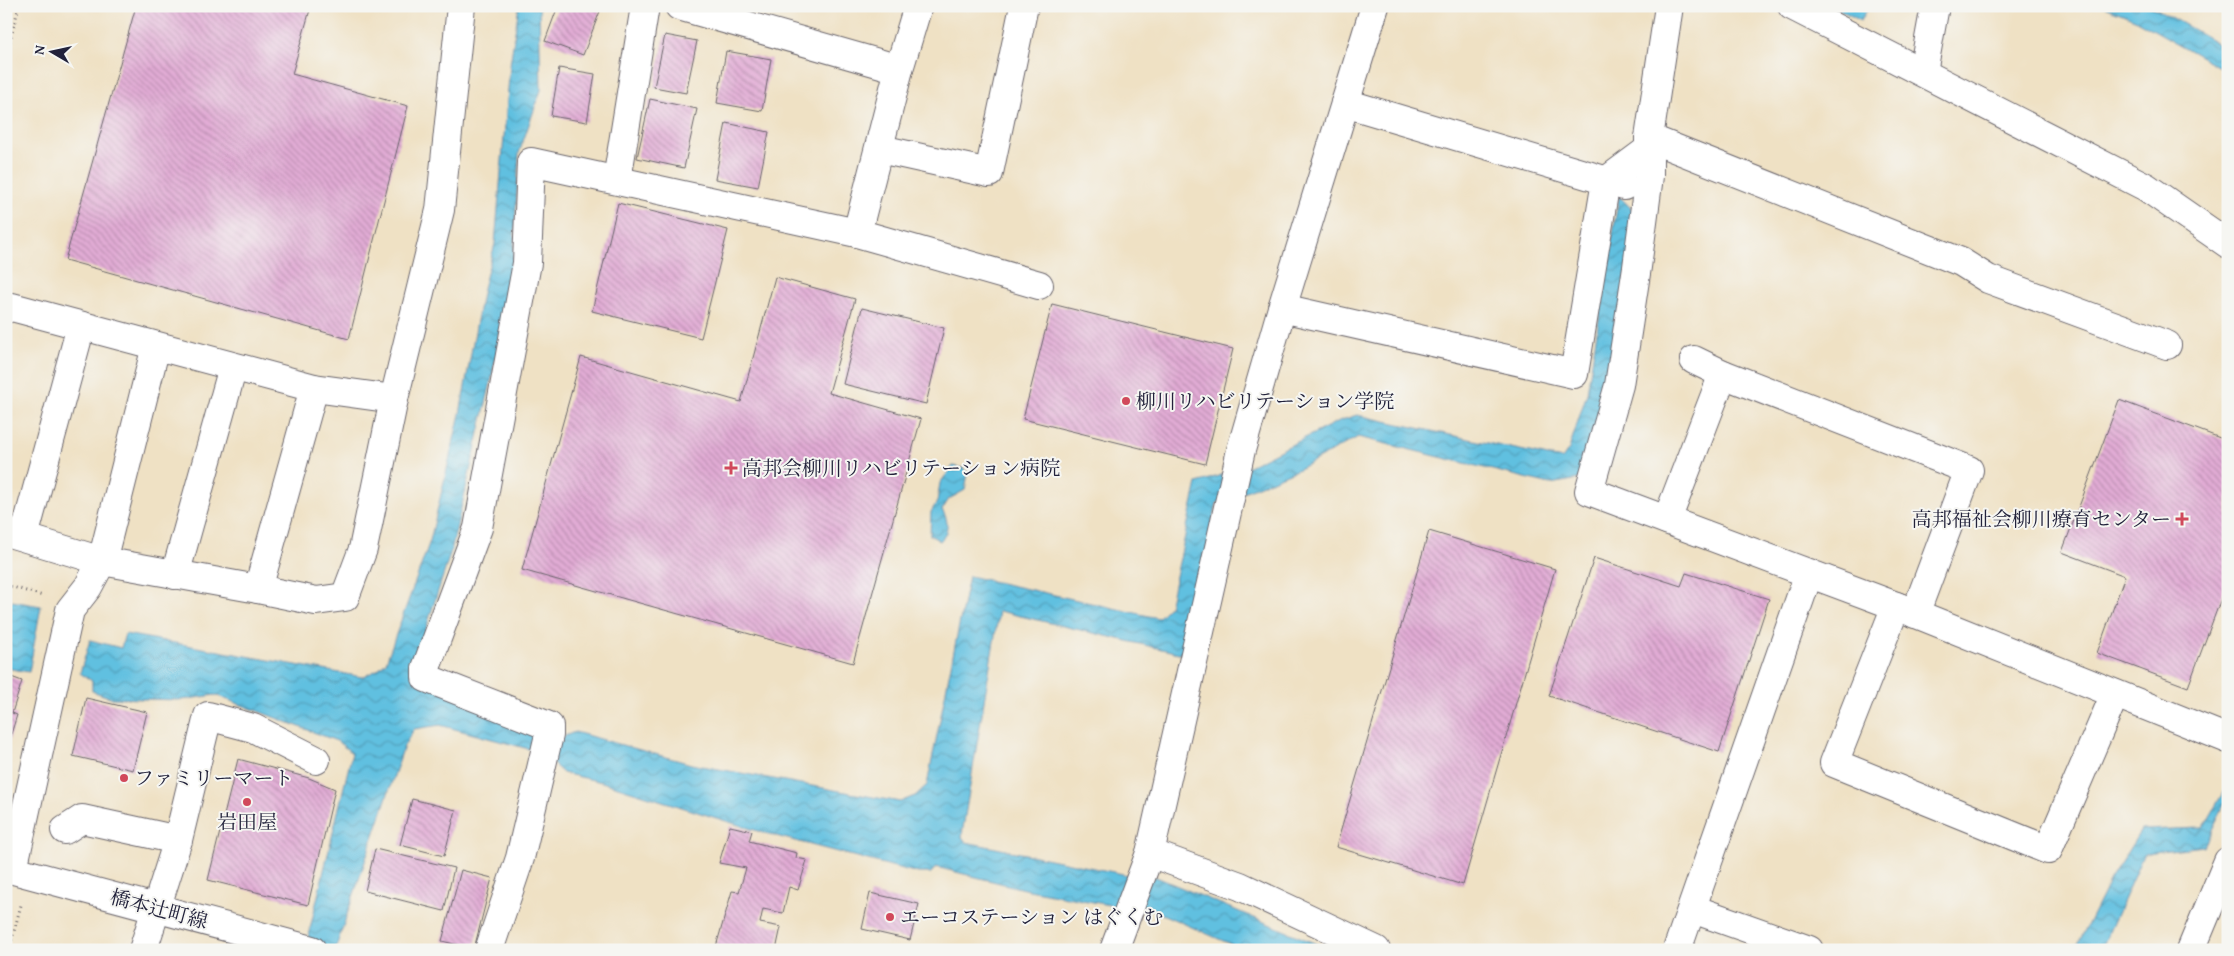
<svg xmlns="http://www.w3.org/2000/svg" width="2234" height="956" viewBox="0 0 2234 956" font-family="'Gentium Book Plus','Noto Serif JP',serif">
<style>
.water{fill:url(#water-waves);stroke:#42718e}
.building{fill:url(#building-back-hatch)}
.lines{fill:none;stroke-linecap:round;stroke-linejoin:round}
.minor-casing{stroke:#6a656b;stroke-width:30}
.major-casing{stroke:#6a656b;stroke-width:30}
.path{stroke:#6a656b;stroke-width:3;stroke-dasharray:1 4;stroke-linecap:butt}
.minor{stroke:#fff;stroke-width:28}
.major{stroke:#fff;stroke-width:28}
.poi-dot{fill:#d1495b;stroke:#f6f6f2;stroke-width:2}
.labels{text-anchor:middle;stroke-width:4;stroke-linejoin:round;paint-order:stroke}
.poi-label{font-size:20px;fill:#22223b;stroke:#f6f6f2;text-anchor:start}
.street-label{font-size:20px;fill:#22223b;stroke:#f6f6f2}
</style>
<defs>
<pattern id="water-waves" width="16" height="10" patternUnits="userSpaceOnUse" patternTransform="scale(1.25)"><rect width="16" height="10" fill="#61c0e0"/><path d="M0 5q4-4 8 0t8 0" fill="none" stroke="#509cb7"/></pattern>
<pattern id="building-back-hatch" width="6" height="6" patternUnits="userSpaceOnUse" patternTransform="scale(1.25)"><rect width="6" height="6" fill="#e2acd5"/><path d="M-1 5l2 2M0 0l6 6M5-1l2 2" fill="none" stroke="#b78cae"/></pattern>
</defs>
<rect width="100%" height="100%" fill="#f6f6f2"/>
<filter id="ink" filterUnits="userSpaceOnUse"><feTurbulence type="fractalNoise" baseFrequency=".02" numOctaves="2"/><feDisplacementMap in="SourceGraphic" scale="10" xChannelSelector="R" yChannelSelector="G"/><feConvolveMatrix kernelMatrix="1 2 1 2 8 2 1 2 1" color-interpolation-filters="sRGB"/></filter>
<filter id="wash" filterUnits="userSpaceOnUse"><feTurbulence type="fractalNoise" baseFrequency=".0096" numOctaves="4" result="noise"/><feDisplacementMap in="SourceGraphic" scale="20" xChannelSelector="R" yChannelSelector="G"/><feGaussianBlur stdDeviation="1.12" result="paint"/><feColorMatrix in="noise" values="0 0 0 0 0 0 0 0 0 0 0 0 0 0 0 0 0 1.4 0 .05"/><feComposite in="paint" operator="in"/></filter>
<g filter="url(#wash)">
<rect width="100%" height="100%" fill="#efe1c4"/>
<g class="water">
<polygon points="519,6 539,6 541,90 519,153 513,263 491,382 451,551 413,669 555,740 575,732 691,764 900,802 915,796 927,785 969,576 1158,618 1169,607 1197,483 1249,466 1339,421 1357,415 1562,459 1569,449 1587,393 1619,196 1635,212 1608,403 1579,479 1550,484 1358,437 1299,469 1217,503 1183,654 999,611 963,828 962,837 966,842 1128,875 1156,877 1331,950 1244,950 1146,907 1120,907 1024,889 936,867 931,873 918,873 761,832 602,782 563,773 540,752 440,725 414,729 404,746 335,950 305,950 352,753 337,741 215,695 181,700 145,699 112,698 92,691 92,681 80,673 90,640 121,648 125,634 362,677 377,670 386,662 430,541 460,414 483,288 495,244 510,65"/>
<polygon points="1833,6 1869,6 1861,21"/>
<polygon points="2101,6 2151,6 2157,9 2228,49 2228,72 2131,17"/>
<path d="M953,466L963,468L968,473L965,490L949,499L942,510C949,520 949,533 940,541L930,535L931,512L937,502L940,483Z"/>
<polygon points="6,600 41,606 29,672 6,668"/>
<polygon points="2228,784 2228,797 2204,846 2144,853 2101,950 2075,950 2110,880 2141,830 2203,828"/>
</g>
<g id="blocks">
<g class="building">
<polygon points="136,6 311,6 292,74 408,106 349,339 65,260"/>
<polygon points="558,6 602,6 583,55 545,41"/>
<polygon points="665,35 697,41 686,93 654,87"/>
<polygon points="726,51 771,59 762,111 717,103"/>
<polygon points="559,68 595,74 587,122 551,116"/>
<polygon points="650,99 697,109 684,168 637,158"/>
<polygon points="726,123 769,132 758,187 715,179"/>
<polygon points="618,203 728,230 701,338 592,311"/>
<polygon points="775,277 855,299 829,393 921,419 853,663 522,570 581,357 741,402"/>
<polygon points="1052,304 1233,349 1205,464 1023,419"/>
<polygon points="862,308 944,328 926,404 843,384"/>
<polygon points="2119,400 2228,441 2228,580 2188,687 2097,653 2125,576 2062,552"/>
<polygon points="1429,531 1555,569 1463,885 1336,847"/>
<polygon points="1594,558 1681,586 1686,573 1769,599 1719,752 1549,696"/>
<polygon points="6,675 22,681 12,713 17,715 7,747"/>
<polygon points="86,698 147,712 133,770 73,756"/>
<polygon points="238,759 309,778 335,789 308,905 208,880"/>
<polygon points="412,799 456,810 444,856 400,845"/>
<polygon points="730,826 752,831 749,841 797,853 796,858 807,860 798,890 789,887 783,913 763,909 760,923 781,927 776,950 715,950 732,891 739,892 746,868 719,863"/>
<polygon points="375,849 454,868 444,911 365,891"/>
<polygon points="461,870 492,878 474,949 442,941"/>
<polygon points="870,893 919,904 910,940 862,929"/>
</g>
</g>
</g>
<g filter="url(#ink)">
<use href="#blocks" fill-opacity="0" stroke="#6a656b" stroke-width="1"/>
<g class="lines">
<defs>
<g id="minor">
<polyline points="679,6 899,69 857,233"/>
<polyline points="1669,6 1649,138 1649,176 1637,267 1619,385 1589,491 1899,607 2228,739"/>
<polyline points="1792,6 2146,187 2228,244"/>
<polyline points="899,69 918,6"/>
<polyline points="1923,72 1935,6"/>
<polyline points="1345,103 1624,186"/>
<polyline points="1649,138 1961,262 1988,279 2167,345"/>
<polyline points="880,149 989,173 1024,6"/>
<polyline points="617,180 645,6"/>
<polyline points="1282,308 1574,374 1606,181 1649,149"/>
<polyline points="6,309 12,307 314,388 394,399"/>
<polyline points="1694,360 1723,374 1969,470 1915,614"/>
<polyline points="1667,520 1723,374"/>
<polyline points="6,532 102,561 156,346"/>
<polyline points="24,537 81,326"/>
<polyline points="175,575 233,367"/>
<polyline points="258,589 316,601 345,597 363,549 394,399 440,210 461,6"/>
<polyline points="1896,606 1834,763 2048,850 2115,694"/>
<polyline points="65,830 82,819 178,840"/>
<polyline points="1150,853 1240,886 1376,950"/>
<polyline points="13,869 70,610 88,587 102,561 258,589 314,388"/>
<polyline points="1693,909 1809,950"/>
<polyline points="143,950 178,840 208,716 253,728 316,760"/>
<polyline points="489,950 520,858 549,735 549,726 426,678 426,668 478,528 527,263 531,162 857,233 1039,285"/>
<polyline points="1114,950 1150,853 1241,450 1282,308 1375,6"/>
<polyline points="1677,950 1809,573"/>
</g>
<g id="major">
<polyline points="6,868 312,950"/>
<polyline points="2191,950 2228,861"/>
</g>
</defs>
<use href="#minor" class="minor-casing"/>
<use href="#major" class="major-casing"/>
<g class="path">
<polyline points="6,56 19,6"/>
<polyline points="6,585 43,596"/>
<polyline points="9,950 21,905"/>
</g>
<use href="#minor" class="minor"/>
<use href="#major" class="major"/>
</g>
</g>
<g class="poi-dot">
<circle cx="1126" cy="401" r="5"/>
<path d="M728.5 460.5h5v5h5v5h-5v5h-5v-5h-5v-5h5z"/>
<path d="M2179.5 511.5h5v5h5v5h-5v5h-5v-5h-5v-5h5z"/>
<circle cx="124" cy="778" r="5"/>
<circle cx="247" cy="802" r="5"/>
<circle cx="890" cy="917" r="5"/>
</g>
<g class="labels">
<g class="poi-label">
<text x="1136" y="408">柳川リハビリテーション学院</text>
<text x="742" y="475">高邦会柳川リハビリテーション病院</text>
<text x="2171" y="526" text-anchor="end">高邦福祉会柳川療育センター</text>
<text x="134" y="785">ファミリーマート</text>
<text x="247" y="829" text-anchor="middle">岩田屋</text>
<text x="900" y="924">エーコステーション はぐくむ</text>
</g>
<g class="street-label">
<text transform="translate(159 909) rotate(15)" y="7">橋本辻町線</text>
</g>
</g>
<rect width="2234" height="956" fill="none" stroke="#f6f6f2" stroke-width="25"/>
<g transform="translate(52 52) rotate(279)" stroke="#f6f6f2" stroke-width="4" paint-order="stroke">
<path d="M0-4L9 19L0 12L-9 19Z" fill="#22223b"/>
<text y="-8" font-size="14" font-weight="bold" text-anchor="middle" fill="#22223b">N</text>
</g>
</svg>
